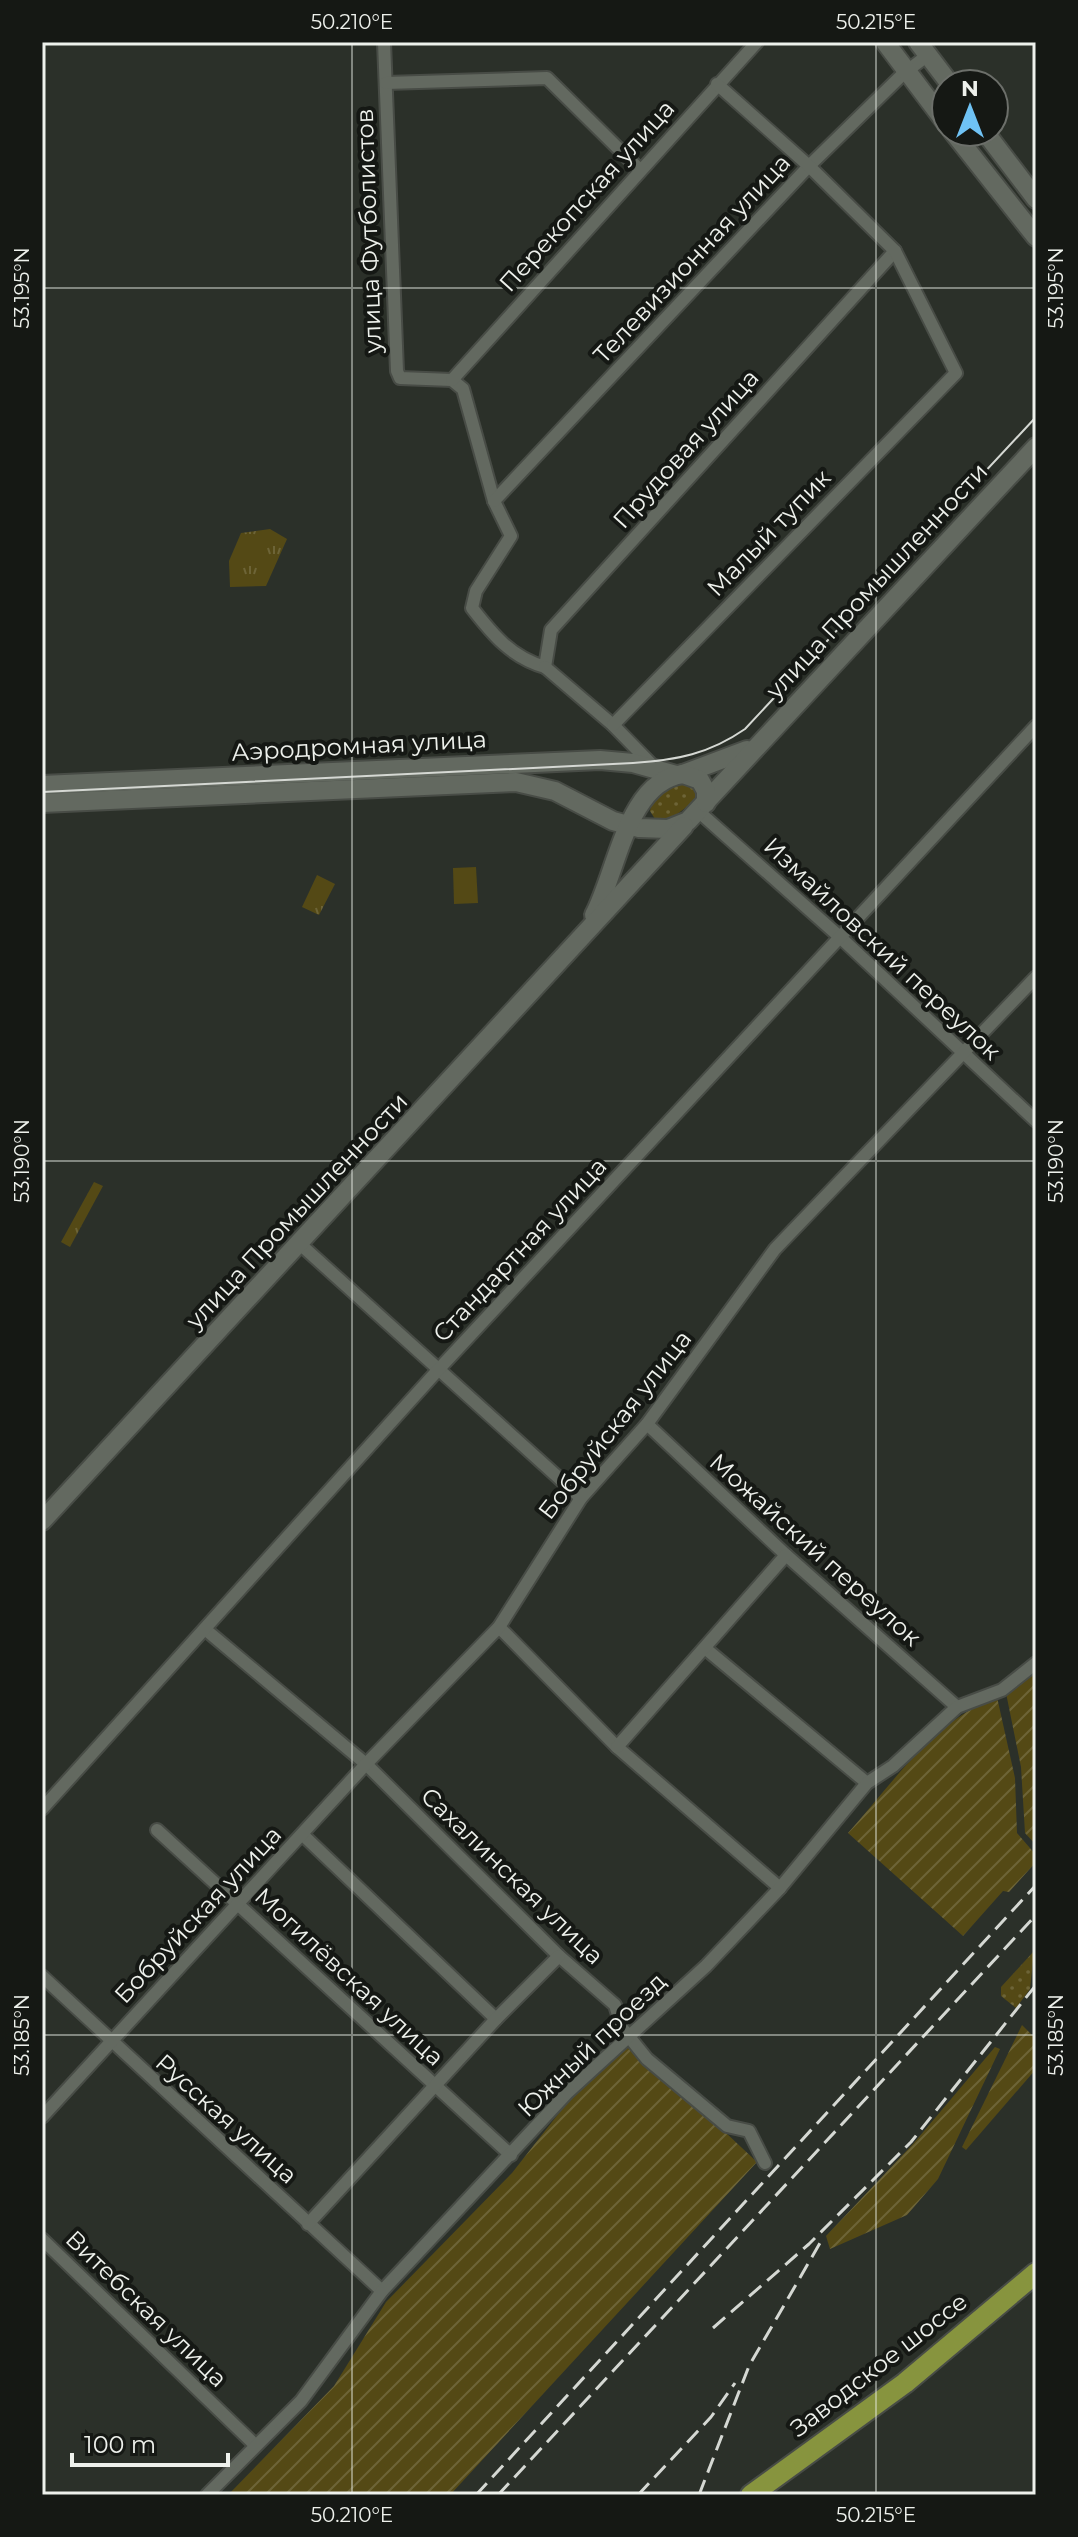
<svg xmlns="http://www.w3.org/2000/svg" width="1078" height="2537" viewBox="0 0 1078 2537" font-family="Montserrat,sans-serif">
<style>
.grass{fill:url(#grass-dots)}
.park{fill:url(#park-tufts)}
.garden{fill:url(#garden-furrows)}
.pitch{fill:#544915}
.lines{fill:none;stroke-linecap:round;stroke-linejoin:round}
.street-casing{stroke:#484c46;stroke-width:16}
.secondary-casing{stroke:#484c46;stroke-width:22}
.primary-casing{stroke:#484c46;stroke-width:24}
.street{stroke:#636960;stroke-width:12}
.secondary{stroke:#636960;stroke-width:18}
.primary{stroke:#87943e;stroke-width:20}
.tram{stroke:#d5d8d3;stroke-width:2}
.rail{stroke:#d5d8d3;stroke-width:3;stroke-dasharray:16 8;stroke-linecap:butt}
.ticks{fill:none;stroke:#eef1ec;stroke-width:2;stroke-opacity:0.45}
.labels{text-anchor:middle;stroke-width:8;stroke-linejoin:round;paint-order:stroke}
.street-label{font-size:24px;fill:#eef1ec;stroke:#151814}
.neatline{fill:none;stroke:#eef1ec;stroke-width:3}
.ticks-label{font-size:20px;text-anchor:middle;fill:#eef1ec}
</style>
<defs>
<pattern id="grass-dots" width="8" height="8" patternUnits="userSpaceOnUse" patternTransform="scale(2)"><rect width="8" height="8" fill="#544915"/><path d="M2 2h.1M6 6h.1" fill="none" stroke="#6d6437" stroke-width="1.8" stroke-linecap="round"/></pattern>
<pattern id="park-tufts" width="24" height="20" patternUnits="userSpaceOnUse" patternTransform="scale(2)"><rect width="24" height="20" fill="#544915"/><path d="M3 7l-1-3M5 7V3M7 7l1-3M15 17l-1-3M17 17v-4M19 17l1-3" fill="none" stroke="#6d6437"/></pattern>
<pattern id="garden-furrows" width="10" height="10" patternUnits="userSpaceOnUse" patternTransform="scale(2)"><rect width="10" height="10" fill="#544915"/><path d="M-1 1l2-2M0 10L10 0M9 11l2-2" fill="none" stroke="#6d6437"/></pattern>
</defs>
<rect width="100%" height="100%" fill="#2b3029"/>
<g class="grass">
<polygon points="691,780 701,796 672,818 655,819 650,811 651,802 667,789"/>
<polygon points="1034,1951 1030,1989 1016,2008 1001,1996 1001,1987"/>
</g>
<g class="park">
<polygon points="270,529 287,539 266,586 230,587 229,561 241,533"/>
<polygon points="317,875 335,884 319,915 302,907"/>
<polygon points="94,1182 103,1186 70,1247 61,1242"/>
</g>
<g class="garden">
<polygon points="1036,1670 1036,1845 1025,1833 1021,1767 1006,1693"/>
<path d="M997,1697L1015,1778L1017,1833L1036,1855V1862L1009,1892L1003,1891L963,1936L848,1833C892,1784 934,1720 997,1697Z"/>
<polygon points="1022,2025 1036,2039 1036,2069 966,2150 962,2147"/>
<polygon points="630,2043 757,2162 450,2495 228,2495 334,2386 386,2302 512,2173 566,2104"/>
<polygon points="995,2047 1000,2049 938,2179 907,2215 830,2249 826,2236 913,2144"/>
</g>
<polygon class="pitch" points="476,867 478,903 454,904 453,868"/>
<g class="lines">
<defs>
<g id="street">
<path d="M384,42L397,371L400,378L452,380L463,389L494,501L511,536L476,591L472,608C493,635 511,657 545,667L551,630L895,251"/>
<polyline points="386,83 547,78 640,170"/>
<polyline points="452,380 757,42"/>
<polyline points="494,501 809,166 903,74 928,55"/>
<polyline points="545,667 613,725 654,767"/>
<polyline points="613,725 956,373 895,251 809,166 717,84"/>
<polyline points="698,811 841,938 1036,1121"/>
<polyline points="300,1244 581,1498"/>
<polyline points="647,1424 786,1555 957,1707"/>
<polyline points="499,1627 617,1747 780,1888"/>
<polyline points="206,1630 366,1764 559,1956 615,2005 622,2028 647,2059 727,2126 749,2131 765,2163"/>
<polyline points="706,1649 867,1783"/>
<polyline points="617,1747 786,1555"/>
<polyline points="42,1809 438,1370 1036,726"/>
<polyline points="157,1830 511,2155"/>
<polyline points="303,1835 496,2019"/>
<polyline points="42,1976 382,2291"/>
<polyline points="42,2117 366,1764 499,1627 581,1498 647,1424 775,1249 1036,977"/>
<polyline points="308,2224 496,2019 559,1956"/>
<polyline points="42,2239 254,2444"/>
<polyline points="207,2495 301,2401 382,2291 568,2092 706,1966 780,1888 867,1783 893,1766 957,1707 1002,1690 1036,1663"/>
</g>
<g id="secondary">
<polyline points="885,42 946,123"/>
<polyline points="918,42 950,84"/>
<polyline points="953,132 1036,237"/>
<polyline points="985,132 1036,199"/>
<polyline points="683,774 747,750"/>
<polyline points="42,785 600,760 633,763 676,775"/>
<polyline points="42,803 516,782 555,791 613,821 639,828 668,829 688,821 1036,447"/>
<path d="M594,915C617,872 627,781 683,774L700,780L706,791V803"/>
<polyline points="42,1521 684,826"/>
</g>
<polyline id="primary" points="751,2495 905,2383 1036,2273"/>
</defs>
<use href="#street" class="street-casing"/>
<use href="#secondary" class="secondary-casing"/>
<use href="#primary" class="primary-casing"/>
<use href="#street" class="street"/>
<use href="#secondary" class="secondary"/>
<use href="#primary" class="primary"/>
<path class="tram" d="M42,792L633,763C677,760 709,754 745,729L1036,417"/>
<g class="rail">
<polyline points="713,2328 809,2244 911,2142 1036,1985"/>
<polyline points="476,2495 1036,1885"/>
<polyline points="498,2495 1036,1915"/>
<polyline points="638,2495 711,2417 735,2383"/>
<polyline points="699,2495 749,2366 820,2243"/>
</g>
</g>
<path class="ticks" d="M352,42V2495M876,42V2495M42,288H1036M42,1161H1036M42,2035H1036"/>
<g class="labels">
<g class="street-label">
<text transform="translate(587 196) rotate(-48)" y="8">Перекопская улица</text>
<text transform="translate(369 231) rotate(-92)" y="8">улица Футболистов</text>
<text transform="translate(692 259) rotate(-47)" y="8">Телевизионная улица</text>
<text transform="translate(686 449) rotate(-48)" y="8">Прудовая улица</text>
<text transform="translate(769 533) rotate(-46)" y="8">Малый тупик</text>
<text transform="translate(877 581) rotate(-47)" y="8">улица Промышленности</text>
<text transform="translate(359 746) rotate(-3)" y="8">Аэродромная улица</text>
<text transform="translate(882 949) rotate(43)" y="8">Измайловский переулок</text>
<text transform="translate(297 1211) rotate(-47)" y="8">улица Промышленности</text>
<text transform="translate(520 1250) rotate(-47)" y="8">Стандартная улица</text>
<text transform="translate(615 1425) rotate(-52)" y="8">Бобруйская улица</text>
<text transform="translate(815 1550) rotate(42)" y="8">Можайский переулок</text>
<text transform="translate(512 1876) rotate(44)" y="8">Сахалинская улица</text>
<text transform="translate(198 1915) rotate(-47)" y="8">Бобруйская улица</text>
<text transform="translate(349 1977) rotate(43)" y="8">Могилёвская улица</text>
<text transform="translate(592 2045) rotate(-44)" y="8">Южный проезд</text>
<text transform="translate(226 2119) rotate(42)" y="8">Русская улица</text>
<text transform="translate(146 2309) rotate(44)" y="8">Витебская улица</text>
<text transform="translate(879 2365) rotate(-38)" y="8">Заводское шоссе</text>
</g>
</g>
<rect width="1078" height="2537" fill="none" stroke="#151814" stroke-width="88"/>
<g transform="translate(970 108)"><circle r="38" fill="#151814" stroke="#6c6f6a" stroke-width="2"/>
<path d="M0-6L14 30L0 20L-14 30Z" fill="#6fc2f4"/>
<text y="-12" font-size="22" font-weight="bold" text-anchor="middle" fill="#eef1ec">N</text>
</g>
<path d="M72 2453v12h156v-12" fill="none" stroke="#eef1ec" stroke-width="4"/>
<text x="84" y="2453" font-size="24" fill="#eef1ec" stroke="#151814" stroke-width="6" paint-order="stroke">100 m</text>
<rect x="44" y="44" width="990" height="2449" class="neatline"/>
<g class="ticks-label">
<text x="352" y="29">50.210°E</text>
<text x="876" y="29">50.215°E</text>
<text transform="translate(22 288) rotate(-90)" y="7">53.195°N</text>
<text transform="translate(1056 288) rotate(-90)" y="7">53.195°N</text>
<text transform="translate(22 1161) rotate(-90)" y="7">53.190°N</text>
<text transform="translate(1056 1161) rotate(-90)" y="7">53.190°N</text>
<text transform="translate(22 2035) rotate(-90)" y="7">53.185°N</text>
<text transform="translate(1056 2035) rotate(-90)" y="7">53.185°N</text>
<text x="352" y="2522">50.210°E</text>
<text x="876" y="2522">50.215°E</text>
</g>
</svg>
